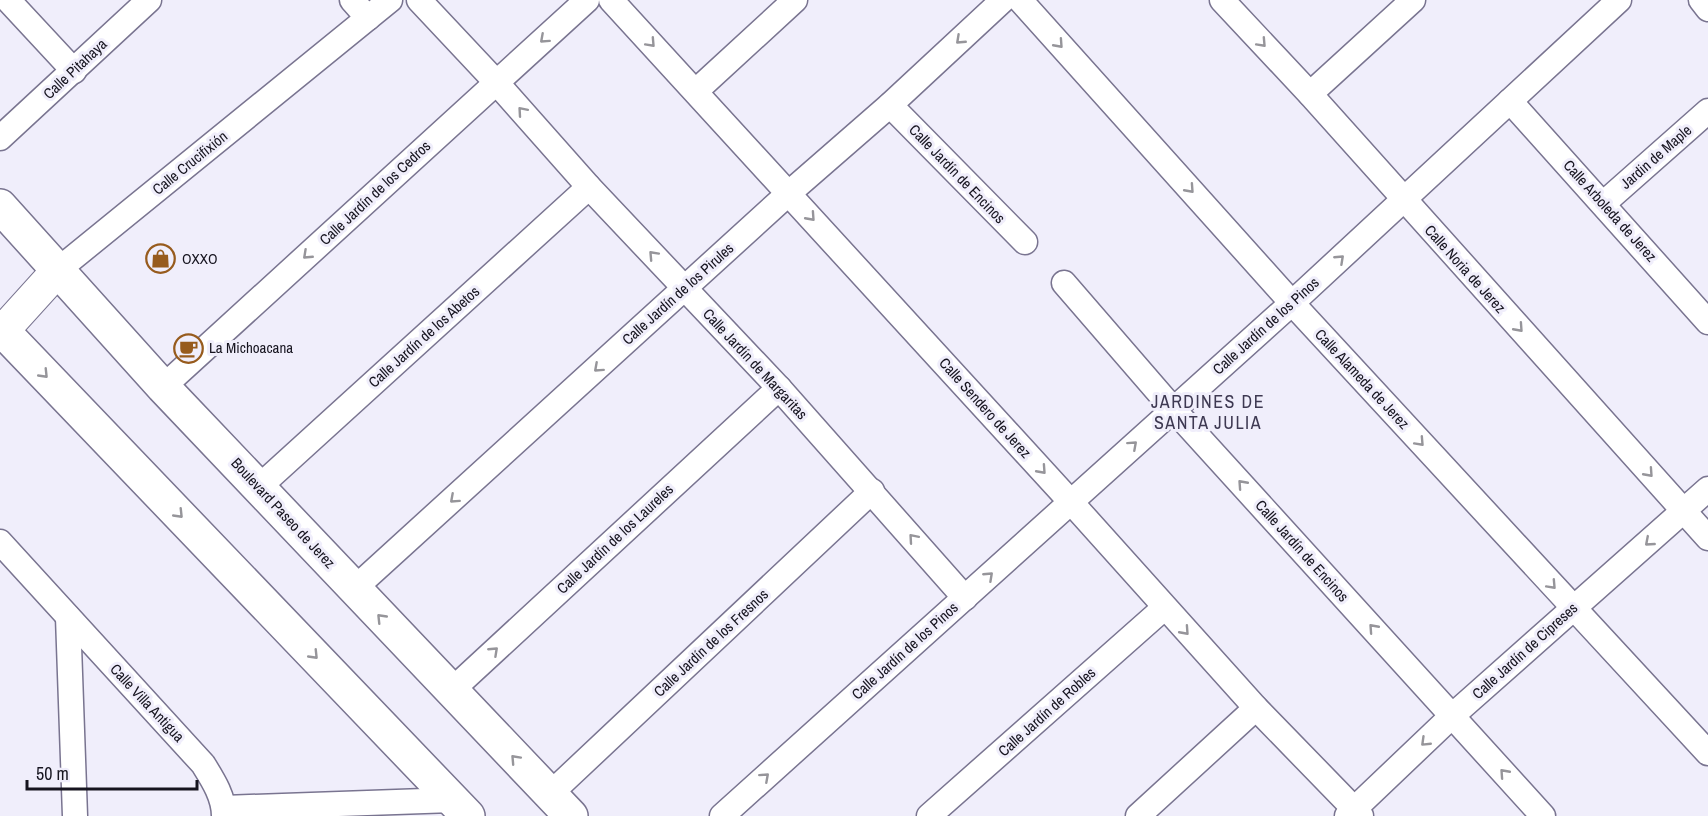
<svg xmlns="http://www.w3.org/2000/svg" width="1708" height="816" viewBox="0 0 1708 816" font-family="'Archivo Narrow',sans-serif">
<style>
.lines{fill:none;stroke-linecap:round;stroke-linejoin:round}
.minor-casing{stroke:#797490;stroke-width:27}
.tertiary-casing{stroke:#797490;stroke-width:34}
.secondary-casing{stroke:#797490;stroke-width:36}
.minor{stroke:#fff;stroke-width:24}
.tertiary{stroke:#fff;stroke-width:32}
.secondary{stroke:#fff;stroke-width:33}
.oneway{stroke:#96959a}
.labels{text-anchor:middle;stroke-width:6;stroke-linejoin:round;paint-order:stroke}
.street-label{font-size:15px;fill:#16141f;stroke:#f0eefb}
.poi-label{font-size:15px;fill:#16141f;stroke:#f0eefb;text-anchor:start}
.quarter-label{font-size:18px;letter-spacing:1.5px;fill:#3e3952;stroke:#f0eefb}
</style>
<rect width="100%" height="100%" fill="#f0eefb"/>
<g class="lines">
<defs>
<g id="minor">
<polyline points="8,0 74,71"/>
<polyline points="352,0 368,18"/>
<polyline points="419,0 496,82 589,187 779,388 965,598"/>
<polyline points="611,0 1070,501 1256,708 1361,816"/>
<polyline points="1020,0 1292,303 1708,753"/>
<polyline points="1222,0 1310,94 1708,538"/>
<polyline points="1701,0 1708,9"/>
<polyline points="696,91 795,0"/>
<polyline points="1310,94 1413,0"/>
<polyline points="1510,101 1708,322"/>
<polyline points="890,105 1025,242"/>
<polyline points="0,138 149,0"/>
<polyline points="1604,203 1708,111"/>
<polyline points="58,270 390,0"/>
<polyline points="1064,283 1173,409 1543,816"/>
<polyline points="163,387 587,0"/>
<polyline points="259,487 589,187"/>
<path d="M0,542L203,764C213,780 224,797 224,816"/>
<polyline points="354,589 789,193 890,105 1003,0"/>
<polyline points="68,617 75,816"/>
<polyline points="451,691 779,388"/>
<polyline points="549,795 872,491"/>
<polyline points="224,808 453,800"/>
<polyline points="722,816 1292,303 1619,0"/>
<polyline points="929,816 1164,608"/>
<polyline points="1138,816 1256,708"/>
<polyline points="1347,816 1452,716 1708,489"/>
</g>
<polyline id="tertiary" points="0,334 58,270"/>
<g id="secondary">
<polyline points="0,206 163,387 571,816"/>
<polyline points="0,328 468,816"/>
</g>
</defs>
<use href="#minor" class="minor-casing"/>
<use href="#tertiary" class="tertiary-casing"/>
<use href="#secondary" class="secondary-casing"/>
<use href="#minor" class="minor"/>
<use href="#tertiary" class="tertiary"/>
<use href="#secondary" class="secondary"/>
</g>
<defs><path id="oneway-chevron" d="M-2-3.5L2.5 0L-2 3.5" fill="none" stroke-width="1.6" stroke-linecap="round" stroke-linejoin="round" transform="scale(1.5)"/></defs>
<g class="oneway">
<use href="#oneway-chevron" transform="translate(544 39) rotate(138)"/>
<use href="#oneway-chevron" transform="translate(960 40) rotate(137)"/>
<use href="#oneway-chevron" transform="translate(651 43) rotate(47)"/>
<use href="#oneway-chevron" transform="translate(1262 43) rotate(47)"/>
<use href="#oneway-chevron" transform="translate(1059 44) rotate(48)"/>
<use href="#oneway-chevron" transform="translate(522 111) rotate(-131)"/>
<use href="#oneway-chevron" transform="translate(1190 189) rotate(48)"/>
<use href="#oneway-chevron" transform="translate(811 217) rotate(48)"/>
<use href="#oneway-chevron" transform="translate(307 255) rotate(137)"/>
<use href="#oneway-chevron" transform="translate(653 255) rotate(-133)"/>
<use href="#oneway-chevron" transform="translate(1340 259) rotate(-43)"/>
<use href="#oneway-chevron" transform="translate(1519 328) rotate(48)"/>
<use href="#oneway-chevron" transform="translate(598 368) rotate(138)"/>
<use href="#oneway-chevron" transform="translate(44 374) rotate(46)"/>
<use href="#oneway-chevron" transform="translate(1420 442) rotate(47)"/>
<use href="#oneway-chevron" transform="translate(1133 445) rotate(-42)"/>
<use href="#oneway-chevron" transform="translate(1042 470) rotate(48)"/>
<use href="#oneway-chevron" transform="translate(1649 473) rotate(48)"/>
<use href="#oneway-chevron" transform="translate(1242 484) rotate(-132)"/>
<use href="#oneway-chevron" transform="translate(454 499) rotate(138)"/>
<use href="#oneway-chevron" transform="translate(179 514) rotate(46)"/>
<use href="#oneway-chevron" transform="translate(913 538) rotate(-131)"/>
<use href="#oneway-chevron" transform="translate(1649 542) rotate(139)"/>
<use href="#oneway-chevron" transform="translate(989 576) rotate(-43)"/>
<use href="#oneway-chevron" transform="translate(1552 585) rotate(47)"/>
<use href="#oneway-chevron" transform="translate(381 618) rotate(-134)"/>
<use href="#oneway-chevron" transform="translate(1373 628) rotate(-132)"/>
<use href="#oneway-chevron" transform="translate(1185 631) rotate(48)"/>
<use href="#oneway-chevron" transform="translate(494 651) rotate(-43)"/>
<use href="#oneway-chevron" transform="translate(314 655) rotate(46)"/>
<use href="#oneway-chevron" transform="translate(1425 742) rotate(136)"/>
<use href="#oneway-chevron" transform="translate(515 759) rotate(-133)"/>
<use href="#oneway-chevron" transform="translate(1504 773) rotate(-132)"/>
<use href="#oneway-chevron" transform="translate(765 777) rotate(-42)"/>
</g>
<defs>
<symbol id="shop-ring" viewBox="-11 -11 22 22"><circle r="9.5" fill="#f0eefb" stroke="#975b1d" stroke-width="1.5"/><path d="M-5-2.5h2.3a2.7 3.5 0 0 1 5.4 0H5L5.5 6h-11ZM-1.5-2.5h3a1.5 2.3 0 0 0-3 0Z" fill="#975b1d"/></symbol>
<symbol id="cafe-ring" viewBox="-11 -11 22 22"><circle r="9.5" fill="#f0eefb" stroke="#975b1d" stroke-width="1.5"/><path d="M-5.5-4.5H6V0H3Q3 3.5 0 3.5H-2.5Q-5.5 3.5-5.5 0ZM3-3.2v2h1.7v-2ZM-6 4.5H4V6H-6Z" fill="#975b1d"/></symbol>
</defs>
<g fill-rule="evenodd">
<use href="#shop-ring" x="144" y="242" width="33" height="33"/>
<use href="#cafe-ring" x="172" y="332" width="33" height="33"/>
</g>
<g class="labels">
<g class="street-label">
<text transform="translate(75 69) rotate(-43)" y="5">Calle Pitahaya</text>
<text transform="translate(1656 157) rotate(-41)" y="5">Jardin de Maple</text>
<text transform="translate(190 163) rotate(-39)" y="5">Calle Crucifixión</text>
<text transform="translate(957 174) rotate(46)" y="5">Calle Jardín de Encinos</text>
<text transform="translate(375 193) rotate(-43)" y="5">Calle Jardín de los Cedros</text>
<text transform="translate(1610 211) rotate(48)" y="5">Calle Arboleda de Jerez</text>
<text transform="translate(1465 269) rotate(48)" y="5">Calle Noria de Jerez</text>
<text transform="translate(678 294) rotate(-42)" y="5">Calle Jardín de los Pirules</text>
<text transform="translate(1266 326) rotate(-42)" y="5">Calle Jardín de los Pinos</text>
<text transform="translate(424 337) rotate(-42)" y="5">Calle Jardín de los Abetos</text>
<text transform="translate(755 364) rotate(47)" y="5">Calle Jardín de Margaritas</text>
<text transform="translate(1362 379) rotate(47)" y="5">Calle Alameda de Jerez</text>
<text transform="translate(985 408) rotate(48)" y="5">Calle Sendero de Jerez</text>
<text transform="translate(283 513) rotate(47)" y="5">Boulevard Paseo de Jerez</text>
<text transform="translate(615 539) rotate(-43)" y="5">Calle Jardín de los Laureles</text>
<text transform="translate(1302 551) rotate(48)" y="5">Calle Jardín de Encinos</text>
<text transform="translate(711 643) rotate(-43)" y="5">Calle Jardín de los Fresnos</text>
<text transform="translate(905 651) rotate(-42)" y="5">Calle Jardín de los Pinos</text>
<text transform="translate(1525 651) rotate(-42)" y="5">Calle Jardín de Cipreses</text>
<text transform="translate(147 703) rotate(47)" y="5">Calle Villa Antigua</text>
<text transform="translate(1047 712) rotate(-42)" y="5">Calle Jardín de Robles</text>
</g>
<g class="poi-label">
<text x="182" y="264">OXXO</text>
<text x="209" y="353">La Michoacana</text>
</g>
<g class="quarter-label">
<text x="1208" y="408">JARDINES DE<tspan x="1208" dy="21">SANTA JULIA</tspan></text>
</g>
</g>
<path d="M27 780v9h170v-9" fill="none" stroke="#16141f" stroke-width="3"/>
<text x="36" y="780" font-size="18" fill="#16141f" stroke="#f0eefb" stroke-width="4.5" paint-order="stroke">50 m</text>
</svg>
